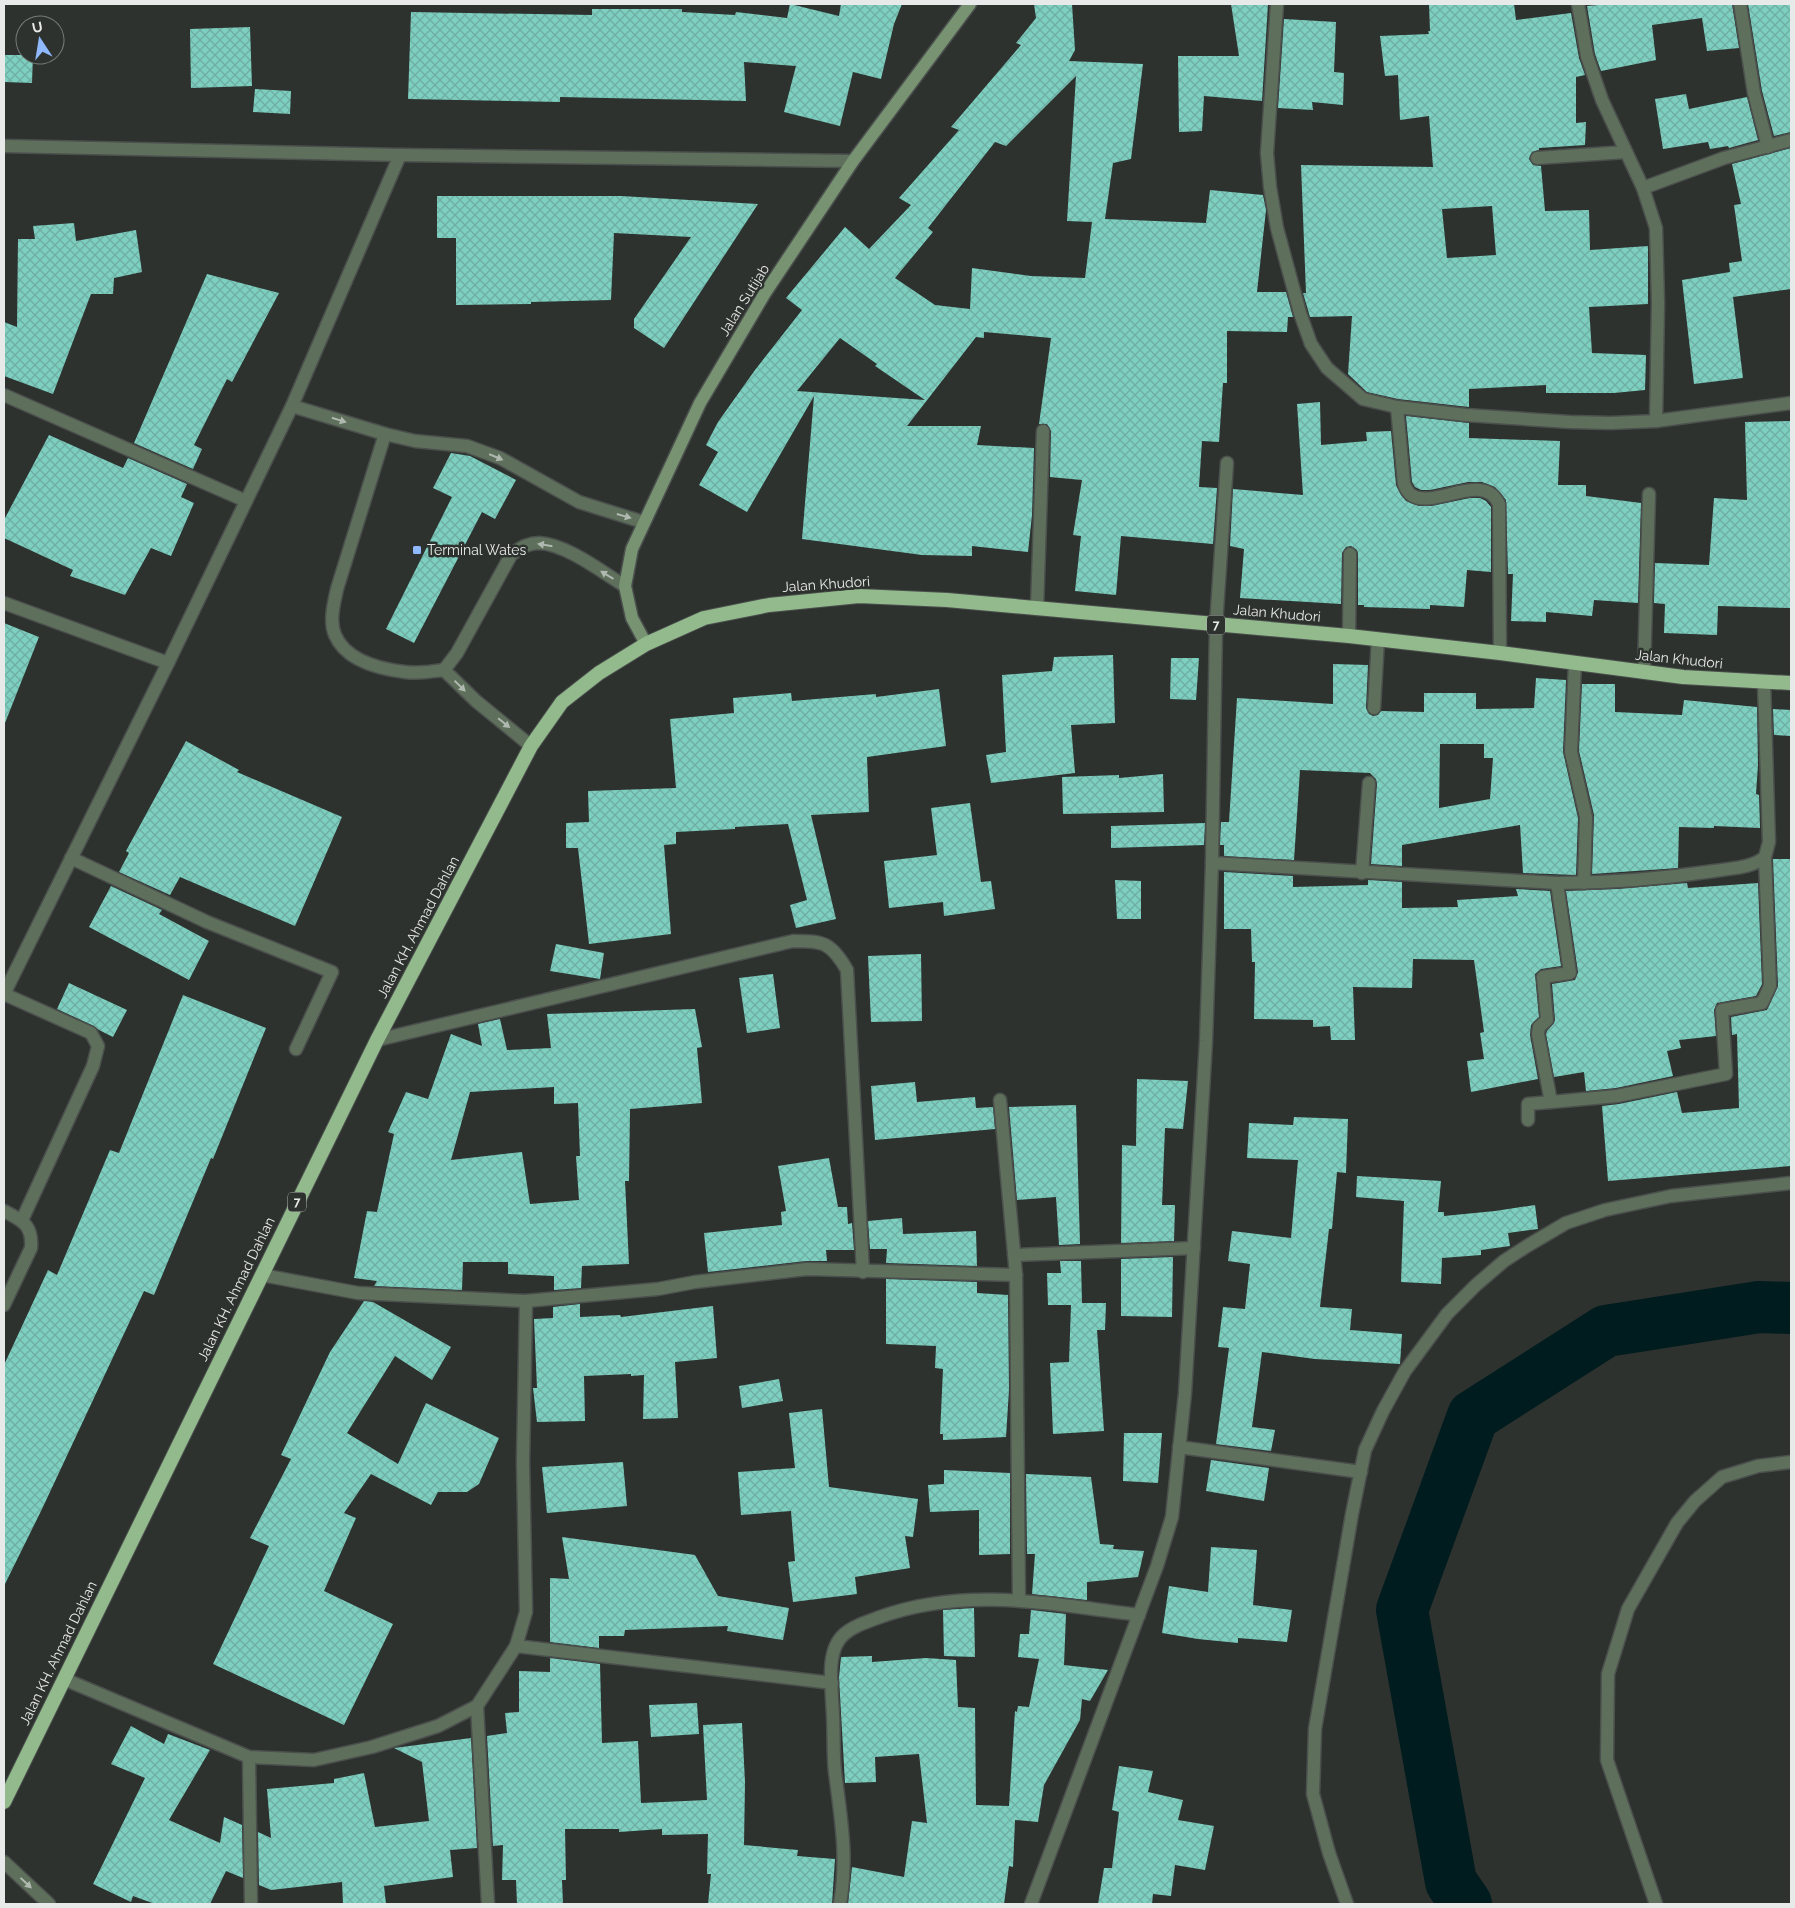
<svg xmlns="http://www.w3.org/2000/svg" width="1795" height="1908" viewBox="0 0 1795 1908" font-family="Raleway,sans-serif">
<style>
.lines{fill:none;stroke-linecap:round;stroke-linejoin:round}
.river{stroke:#011c1e;stroke-width:52}
.building{fill:url(#building-cross-hatch);fill-rule:evenodd}
.service-casing{stroke:#4b4f4d;stroke-width:15}
.minor-casing{stroke:#4b4f4d;stroke-width:15}
.tertiary-casing{stroke:#4b4f4d;stroke-width:15}
.secondary-casing{stroke:#4b4f4d;stroke-width:15}
.trunk-casing{stroke:#4b4f4d;stroke-width:16}
.service{stroke:#5e705b;stroke-width:12}
.minor{stroke:#5e705b;stroke-width:12}
.tertiary{stroke:#5e705b;stroke-width:12}
.secondary{stroke:#779372;stroke-width:12}
.trunk{stroke:#92ba8c;stroke-width:14}
.oneway{fill:#b0b9b0}
.poi-dot{fill:#8fb8fd;stroke:#2d322f;stroke-width:2}
.labels{text-anchor:middle;stroke-width:5;stroke-linejoin:round;paint-order:stroke}
.shield{fill:#2d322f;stroke:#afb3b0;stroke-width:1}
.shield-label{font-size:12px;font-weight:bold;fill:#e7eae8}
.street-label{font-size:14px;fill:#e7eae8;stroke:#2d322f}
.poi-label{font-size:14px;fill:#e7eae8;stroke:#2d322f;text-anchor:start}
</style>
<defs>
<pattern id="building-cross-hatch" width="8" height="8" patternUnits="userSpaceOnUse" patternTransform="scale(1.25)"><rect width="8" height="8" fill="#7dcfc0"/><path d="M0 0l8 8M0 8l8-8" fill="none" stroke="#6fada2"/></pattern>
</defs>
<rect width="100%" height="100%" fill="#2d322f"/>
<g class="lines">
<polyline class="river" points="1466,1904 1451,1882 1402,1610 1473,1416 1606,1331 1759,1307 1791,1308"/>
</g>
<g class="building">
<polygon points="790,4 839,16 841,4 902,4 894,24 881,79 853,72 840,126 784,112 796,66 744,62 746,101 560,97 560,102 408,99 411,12 592,15 592,9 682,9 682,12 735,15 736,12 787,18"/>
<path d="M1034,4H1072L1075,50L1069,61L1143,64L1131,159L1113,163L1105,219L1206,223L1210,190L1263,195L1266,210L1257,292H1286L1293,317H1288L1287,332L1227,331V383H1223L1219,442L1202,441L1199,487L1217,488L1213,544L1121,536L1116,595L1075,591L1081,536L1073,535L1082,480L1050,477L1051,431L1047,424H1039L1051,338L984,332V338L976,337L907,426H981L977,445L1034,448L1032,515L1028,552L972,546V556L922,555L802,539L814,396L747,512L699,485L718,452L706,445L718,422L755,370L802,310L786,298L845,227L869,249L911,205L899,198L959,130L951,127L1021,45L1016,43L1036,18ZM1076,76L1067,221L1092,222L1085,278L1031,276L972,268L970,309L935,305L895,278L933,232L928,228L995,142L1006,146ZM840,338L877,364L875,366L925,400L797,391Z"/>
<polygon points="1231,4 1268,4 1262,101 1204,96 1202,131 1179,132 1178,56 1239,56"/>
<path d="M1429,4H1514L1516,20L1571,13L1579,58L1585,75L1576,77V123L1586,122L1585,145L1539,148V150L1532,152L1529,159L1533,165L1541,166L1545,211L1589,210L1590,250L1648,246V304L1589,307L1592,353L1646,355L1645,390L1614,393H1546V385L1469,389V407L1398,399L1367,392L1348,374L1352,316L1310,317L1303,293H1306L1301,165L1433,167L1429,116L1400,120L1398,75L1385,76L1380,36L1429,34L1428,31H1430ZM1492,206L1496,255L1447,258L1442,209Z"/>
<polygon points="1609,4 1732,4 1739,48 1707,51 1702,18 1652,25 1656,60 1601,71 1595,54 1587,6"/>
<polygon points="1748,4 1791,4 1791,132 1774,136 1762,91"/>
<polygon points="1284,19 1336,22 1334,72 1344,73 1343,105 1312,102 1313,110 1278,108"/>
<polygon points="250,27 252,86 191,88 190,29"/>
<polygon points="4,55 33,55 32,83 4,82"/>
<polygon points="255,89 291,91 290,114 253,112"/>
<polygon points="1686,94 1689,109 1747,97 1758,140 1729,148 1728,146 1710,149 1708,142 1663,149 1655,99"/>
<polygon points="1791,148 1791,289 1733,297 1743,378 1694,384 1682,280 1730,272 1729,263 1742,261 1734,205 1741,204 1732,164"/>
<polygon points="437,196 621,196 758,204 664,348 634,328 634,319 691,237 614,233 611,300 531,302 531,304 456,305 456,238 437,238"/>
<polygon points="74,223 76,241 136,230 142,272 114,278 113,294 91,294 53,394 4,376 4,322 17,327 18,239 35,239 33,226"/>
<polygon points="207,274 279,293 232,382 227,379 194,445 202,449 193,469 134,443"/>
<polygon points="1320,402 1321,445 1367,441 1366,432 1391,431 1396,485 1401,495 1406,501 1419,506 1431,506 1470,498 1480,498 1486,501 1491,507 1491,572 1467,570 1464,607 1430,605 1430,609 1364,607 1364,605 1358,605 1358,554 1357,550 1351,546 1346,547 1342,553 1341,604 1240,598 1244,549 1230,546 1233,489 1303,495 1297,404"/>
<polygon points="1406,416 1469,423 1469,438 1560,441 1558,485 1586,485 1586,496 1641,503 1638,603 1594,600 1592,616 1546,612 1546,622 1511,621 1513,574 1508,574 1506,500 1495,487 1482,482 1468,482 1430,490 1421,490 1415,487 1412,482"/>
<polygon points="1791,421 1791,608 1718,606 1717,635 1664,633 1665,604 1654,603 1655,563 1709,565 1714,498 1747,500 1745,422"/>
<polygon points="49,435 123,468 128,458 187,484 181,497 194,503 171,556 151,548 125,595 70,576 73,570 4,538 4,520"/>
<polygon points="451,453 470,456 516,480 495,519 482,512 414,643 386,629 452,497 433,488"/>
<polygon points="4,623 39,637 5,723 4,723"/>
<polygon points="1113,655 1115,723 1071,725 1075,773 991,783 986,755 1006,752 1002,675 1052,671 1054,657"/>
<polygon points="1171,658 1199,658 1196,700 1170,699"/>
<path d="M1333,664L1368,665L1366,708L1369,714L1373,716L1378,715L1381,711L1424,712V693H1476V709L1534,708L1536,678L1566,680L1563,752L1578,818L1576,875L1523,873L1520,825L1402,845V866L1371,864L1377,784L1376,779L1370,773L1300,770L1294,860L1224,856V845H1220L1221,822H1229L1237,698L1333,704ZM1440,744H1484V758H1493L1490,799L1439,808Z"/>
<polygon points="1582,684 1615,684 1615,712 1682,715 1684,700 1757,707 1758,765 1756,794 1759,795 1760,828 1714,826 1714,828 1679,827 1678,868 1592,874 1594,815 1579,751"/>
<polygon points="939,689 946,746 867,757 869,812 811,815 836,919 796,928 790,905 807,900 788,824 735,827 735,829 676,832 676,844 664,845 671,934 589,944 578,848 566,848 566,823 589,822 588,791 676,788 670,719 734,713 733,698 791,693 792,701 876,694 876,697"/>
<polygon points="1773,709 1791,710 1791,736 1774,735"/>
<polygon points="186,741 239,770 237,772 342,817 295,926 180,877 170,895 119,872 129,853 126,851"/>
<polygon points="1163,774 1164,812 1063,814 1062,777 1119,775 1119,778"/>
<polygon points="970,803 981,882 991,881 995,909 944,916 943,902 889,908 884,861 937,855 931,808"/>
<polygon points="1205,823 1204,845 1111,848 1111,826"/>
<polygon points="1773,859 1791,859 1791,1166 1608,1181 1602,1106 1619,1104 1677,1092 1682,1113 1739,1108 1737,1034 1732,1035 1731,1017 1767,1010 1778,986"/>
<polygon points="1224,872 1293,876 1293,887 1368,885 1368,880 1402,882 1402,908 1458,907 1457,900 1518,896 1516,889 1550,891 1561,966 1541,969 1535,974 1539,1017 1531,1025 1530,1035 1538,1079 1471,1092 1467,1061 1484,1059 1480,1033 1484,1032 1474,960 1413,959 1412,988 1353,987 1355,1040 1331,1040 1330,1026 1313,1027 1313,1020 1254,1019 1255,962 1252,962 1251,929 1224,929"/>
<polygon points="1115,880 1141,881 1141,919 1117,919"/>
<polygon points="1687,883 1688,888 1758,883 1762,984 1756,996 1717,1003 1714,1010 1716,1036 1679,1040 1681,1048 1667,1051 1673,1076 1616,1088 1586,1091 1584,1072 1554,1077 1546,1034 1547,1031 1554,1023 1555,1020 1552,984 1575,980 1578,972 1566,891 1617,889"/>
<polygon points="111,886 162,910 159,914 209,941 189,980 89,927"/>
<polygon points="556,944 604,953 600,979 550,971"/>
<polygon points="921,954 922,1021 871,1022 868,956"/>
<polygon points="773,974 780,1028 747,1033 739,978"/>
<polygon points="69,983 127,1010 113,1037 99,1030 94,1026 57,1009"/>
<polygon points="183,995 266,1028 213,1159 211,1158 154,1295 144,1291 42,1509 4,1586 4,1365 48,1270 57,1275 110,1150 119,1153"/>
<path d="M695,1009L702,1047L697,1048L702,1103L630,1109L629,1181H625L629,1264L582,1266L581,1288L554,1290V1276L508,1274V1262H463L462,1290L374,1286L377,1281L354,1278L367,1211L377,1212L394,1134L388,1132L406,1092L428,1099L451,1034L482,1046L478,1024L500,1019L507,1050L551,1048L547,1014ZM554,1087V1104L578,1103L580,1156H576L579,1200L530,1204L522,1152L451,1160L470,1092Z"/>
<polygon points="1137,1079 1188,1081 1183,1129 1165,1128 1162,1205 1175,1205 1174,1241 1121,1243 1122,1145 1136,1146"/>
<polygon points="915,1082 917,1102 975,1097 976,1108 993,1107 995,1129 875,1140 871,1086"/>
<polygon points="1076,1105 1080,1244 1059,1245 1056,1197 1017,1200 1009,1107"/>
<polygon points="1294,1117 1348,1119 1346,1173 1337,1172 1332,1229 1329,1229 1320,1307 1352,1309 1350,1330 1402,1334 1400,1364 1315,1359 1262,1352 1252,1427 1275,1430 1271,1451 1216,1444 1229,1348 1218,1347 1223,1307 1245,1309 1250,1264 1228,1261 1232,1231 1291,1238 1298,1160 1247,1158 1249,1123 1293,1125"/>
<polygon points="829,1158 838,1207 847,1207 848,1224 852,1223 854,1250 826,1250 827,1261 806,1261 708,1272 704,1233 782,1225 781,1212 786,1211 778,1166"/>
<polygon points="1357,1176 1441,1181 1438,1212 1444,1212 1444,1216 1495,1211 1535,1205 1538,1229 1508,1233 1510,1246 1481,1250 1481,1255 1442,1258 1441,1284 1401,1282 1404,1201 1356,1197"/>
<polygon points="902,1218 903,1234 976,1231 977,1266 886,1263 887,1249 870,1249 868,1221"/>
<polygon points="1173,1257 1172,1317 1121,1316 1121,1259"/>
<polygon points="1060,1261 1081,1261 1082,1303 1106,1303 1105,1330 1097,1330 1104,1431 1053,1434 1050,1363 1069,1362 1071,1305 1048,1305 1047,1273 1061,1273"/>
<polygon points="886,1279 977,1282 977,1293 1008,1295 1009,1390 1006,1437 943,1440 943,1434 940,1434 943,1369 935,1368 936,1346 886,1344"/>
<polygon points="364,1301 373,1302 451,1347 432,1380 395,1356 347,1433 398,1464 426,1403 499,1438 479,1484 467,1492 438,1492 431,1505 371,1474 344,1513 356,1518 324,1591 393,1624 344,1725 213,1664 269,1546 250,1538 291,1459 281,1455 330,1352"/>
<polygon points="580,1304 580,1317 620,1315 621,1317 713,1306 717,1358 675,1362 678,1418 643,1419 644,1375 631,1376 631,1374 584,1376 585,1421 537,1422 533,1388 537,1388 534,1319 553,1318 553,1307"/>
<polygon points="779,1379 783,1401 742,1408 739,1386"/>
<polygon points="822,1409 829,1487 918,1499 913,1537 905,1536 910,1568 855,1577 857,1594 793,1602 788,1562 795,1561 791,1511 741,1515 738,1472 795,1468 789,1413"/>
<polygon points="1124,1433 1162,1433 1158,1483 1123,1481"/>
<polygon points="1211,1460 1269,1468 1264,1501 1206,1491"/>
<polygon points="623,1462 627,1506 547,1513 542,1467"/>
<polygon points="944,1470 1010,1473 1010,1554 979,1555 979,1510 930,1512 928,1485 944,1484"/>
<polygon points="1026,1474 1091,1477 1100,1544 1114,1545 1113,1549 1144,1551 1138,1577 1087,1582 1087,1600 1032,1594 1035,1554 1027,1554"/>
<polygon points="562,1537 695,1555 718,1596 789,1608 783,1640 727,1631 728,1626 625,1630 624,1636 599,1636 599,1648 550,1642 550,1578 569,1579"/>
<polygon points="1211,1547 1257,1550 1253,1605 1292,1610 1287,1642 1238,1638 1238,1643 1198,1639 1162,1633 1169,1586 1208,1592"/>
<polygon points="974,1608 975,1657 944,1656 943,1610"/>
<polygon points="1031,1610 1066,1614 1064,1665 1108,1670 1090,1701 1082,1699 1080,1720 1044,1785 1038,1822 1015,1820 1013,1867 1009,1866 1004,1904 848,1904 852,1867 904,1877 912,1821 927,1823 919,1754 875,1757 876,1782 845,1783 839,1678 841,1657 872,1656 872,1662 926,1658 956,1660 958,1707 975,1708 976,1805 1009,1806 1015,1711 1017,1712 1018,1706 1029,1707 1039,1659 1018,1657 1020,1634 1029,1634"/>
<polygon points="550,1658 600,1664 602,1743 638,1741 641,1803 707,1800 703,1725 742,1723 745,1782 744,1845 798,1850 797,1856 835,1859 832,1904 708,1904 711,1874 707,1874 708,1834 662,1835 662,1829 619,1832 619,1829 565,1829 566,1880 562,1880 563,1904 517,1904 516,1880 502,1880 503,1845 493,1846 487,1736 507,1733 505,1713 519,1712 519,1671 550,1672"/>
<polygon points="697,1703 699,1734 651,1737 649,1705"/>
<polygon points="131,1726 164,1744 168,1734 210,1750 169,1820 220,1843 224,1817 242,1825 243,1878 226,1871 210,1904 155,1904 133,1896 131,1902 93,1884 145,1778 111,1764"/>
<polygon points="471,1738 477,1848 450,1850 453,1877 384,1886 386,1904 343,1904 342,1882 271,1890 259,1885 258,1832 271,1838 267,1789 334,1783 334,1779 364,1773 375,1827 429,1821 422,1762 394,1748"/>
<polygon points="1119,1766 1153,1771 1148,1792 1183,1800 1178,1820 1214,1826 1205,1870 1175,1865 1171,1896 1153,1894 1152,1904 1098,1904 1104,1868 1112,1868 1119,1812 1112,1810"/>
</g>
<g class="lines">
<defs>
<g id="service">
<polyline points="4,395 246,501"/>
<polyline points="292,406 385,434 415,441 467,446 500,458 579,502 643,522"/>
<path d="M385,434L337,589C334,603 329,621 335,635C346,661 380,669 405,672C418,674 432,671 444,670L476,701L531,746"/>
<polyline points="1349,636 1350,554"/>
<path d="M444,670L457,653L511,555C519,548 528,543 539,543C566,544 602,572 625,586"/>
<polyline points="71,858 207,922 332,972 296,1049"/>
<polyline points="1179,1447 1361,1472"/>
<polyline points="4,1862 49,1904"/>
</g>
<g id="minor">
<polyline points="1277,4 1267,153 1270,187 1277,228 1300,313 1311,344 1327,368 1363,399 1397,407 1466,415 1570,422 1611,423 1656,421 1658,303 1656,228 1643,188 1602,100 1587,56 1578,4"/>
<polyline points="1740,4 1754,93 1768,147"/>
<polyline points="1537,158 1626,152"/>
<polyline points="1643,188 1724,158 1791,140"/>
<path d="M1397,407L1404,484C1405,487 1408,492 1410,494C1432,512 1483,469 1499,504L1500,653"/>
<polyline points="1656,421 1791,403"/>
<polyline points="4,603 168,663"/>
<polyline points="1037,609 1043,431"/>
<polyline points="1575,663 1571,752 1586,817 1584,883"/>
<polyline points="1644,672 1649,494"/>
<polyline points="1374,708 1378,639"/>
<path d="M1212,863L1557,883C1612,883 1660,879 1714,871C1732,868 1752,868 1765,857L1769,842L1764,682"/>
<polyline points="1362,873 1369,783"/>
<polyline points="1557,883 1570,973 1543,977 1547,1020 1539,1027 1538,1034 1551,1102 1617,1096 1726,1074 1722,1010 1762,1003 1770,986 1765,857"/>
<path d="M377,1040L793,941C823,941 831,942 847,970L863,1272"/>
<polyline points="1000,1100 1016,1275 1019,1600"/>
<polyline points="1528,1120 1528,1104 1551,1102"/>
<path d="M4,1211C22,1220 33,1225 31,1248L4,1305"/>
<polyline points="22,1220 93,1066 98,1046 91,1033 4,994 168,663 292,406 400,155"/>
<polyline points="1014,1255 1194,1248"/>
<polyline points="262,1275 358,1293 526,1301 658,1289 695,1282 807,1269 1016,1275"/>
<polyline points="516,1646 832,1683"/>
<polyline points="64,1679 249,1757 314,1760 372,1747 438,1726 477,1706 516,1646 526,1612 523,1462 526,1301"/>
<polyline points="477,1706 488,1904"/>
<polyline points="249,1757 251,1904"/>
<path d="M840,1904C848,1856 841,1820 835,1772C833,1754 834,1734 833,1715C832,1700 831,1685 831,1670C832,1633 850,1628 880,1617C965,1586 1052,1604 1139,1615"/>
<polyline points="1031,1904 1157,1566 1172,1517 1185,1393 1206,1041 1212,863 1216,625 1227,463"/>
<polyline points="1347,1904 1329,1853 1313,1794 1315,1729 1352,1514 1365,1450 1383,1411 1405,1371 1447,1314 1476,1285 1504,1261 1527,1246 1566,1223 1605,1210 1671,1196 1791,1183"/>
<polyline points="1656,1904 1607,1760 1608,1674 1628,1609 1677,1523 1695,1501 1722,1477 1758,1466 1791,1462"/>
</g>
<polyline id="tertiary" points="4,146 400,155 853,161"/>
<polyline id="secondary" points="646,644 632,618 625,586 632,549 700,403 765,293 853,161 970,4"/>
<polyline id="trunk" points="4,1802 377,1040 531,746 562,702 599,673 646,644 704,618 769,605 859,596 947,600 1349,636 1500,653 1683,677 1791,683"/>
</defs>
<use href="#service" class="service-casing"/>
<use href="#minor" class="minor-casing"/>
<use href="#tertiary" class="tertiary-casing"/>
<use href="#secondary" class="secondary-casing"/>
<use href="#trunk" class="trunk-casing"/>
<use href="#service" class="service"/>
<use href="#minor" class="minor"/>
<use href="#tertiary" class="tertiary"/>
<use href="#secondary" class="secondary"/>
<use href="#trunk" class="trunk"/>
</g>
<defs><path id="oneway-solid" d="M-6-.8H1V-3.2L6.5 0L1 3.2V.8H-6Z" transform="scale(1.25)"/></defs>
<g class="oneway">
<use href="#oneway-solid" transform="translate(339 420) rotate(17)"/>
<use href="#oneway-solid" transform="translate(496 457) rotate(23)"/>
<use href="#oneway-solid" transform="translate(624 516) rotate(16)"/>
<use href="#oneway-solid" transform="translate(545 545) rotate(-171)"/>
<use href="#oneway-solid" transform="translate(607 575) rotate(-149)"/>
<use href="#oneway-solid" transform="translate(460 686) rotate(44)"/>
<use href="#oneway-solid" transform="translate(504 723) rotate(39)"/>
<use href="#oneway-solid" transform="translate(26 1883) rotate(43)"/>
</g>
<rect class="poi-dot" x="412" y="545" width="10" height="10" rx="2.5"/>
<g class="labels">
<g class="shield">
<rect x="1207" y="615.5" width="18" height="19" rx="4"/>
<rect x="288" y="1192.5" width="18" height="19" rx="4"/>
</g>
<g class="shield-label">
<text x="1216" y="629">7</text>
<text x="297" y="1206">7</text>
</g>
<g class="street-label">
<text transform="translate(744 300) rotate(-58)" y="5">Jalan Sutijab</text>
<text transform="translate(826 584) rotate(-4)" y="5">Jalan Khudori</text>
<text transform="translate(1277 613) rotate(5)" y="5">Jalan Khudori</text>
<text transform="translate(1679 659) rotate(6)" y="5">Jalan Khudori</text>
<text transform="translate(418 927) rotate(-62)" y="5">Jalan KH. Ahmad Dahlan</text>
<text transform="translate(236 1289) rotate(-64)" y="5">Jalan KH. Ahmad Dahlan</text>
<text transform="translate(58 1653) rotate(-64)" y="5">Jalan KH. Ahmad Dahlan</text>
</g>
<g class="poi-label">
<text x="427" y="555">Terminal Wates</text>
</g>
</g>
<rect width="1795" height="1908" fill="none" stroke="#e7eae8" stroke-width="10"/>
<g transform="translate(40 40) rotate(348)"><circle r="24" fill="#2d322f" stroke="#777c79"/>
<path d="M0-4L9 19L0 12L-9 19Z" fill="#8fb8fd"/>
<text y="-8" font-size="14" font-weight="bold" text-anchor="middle" fill="#e7eae8">U</text>
</g>
</svg>
